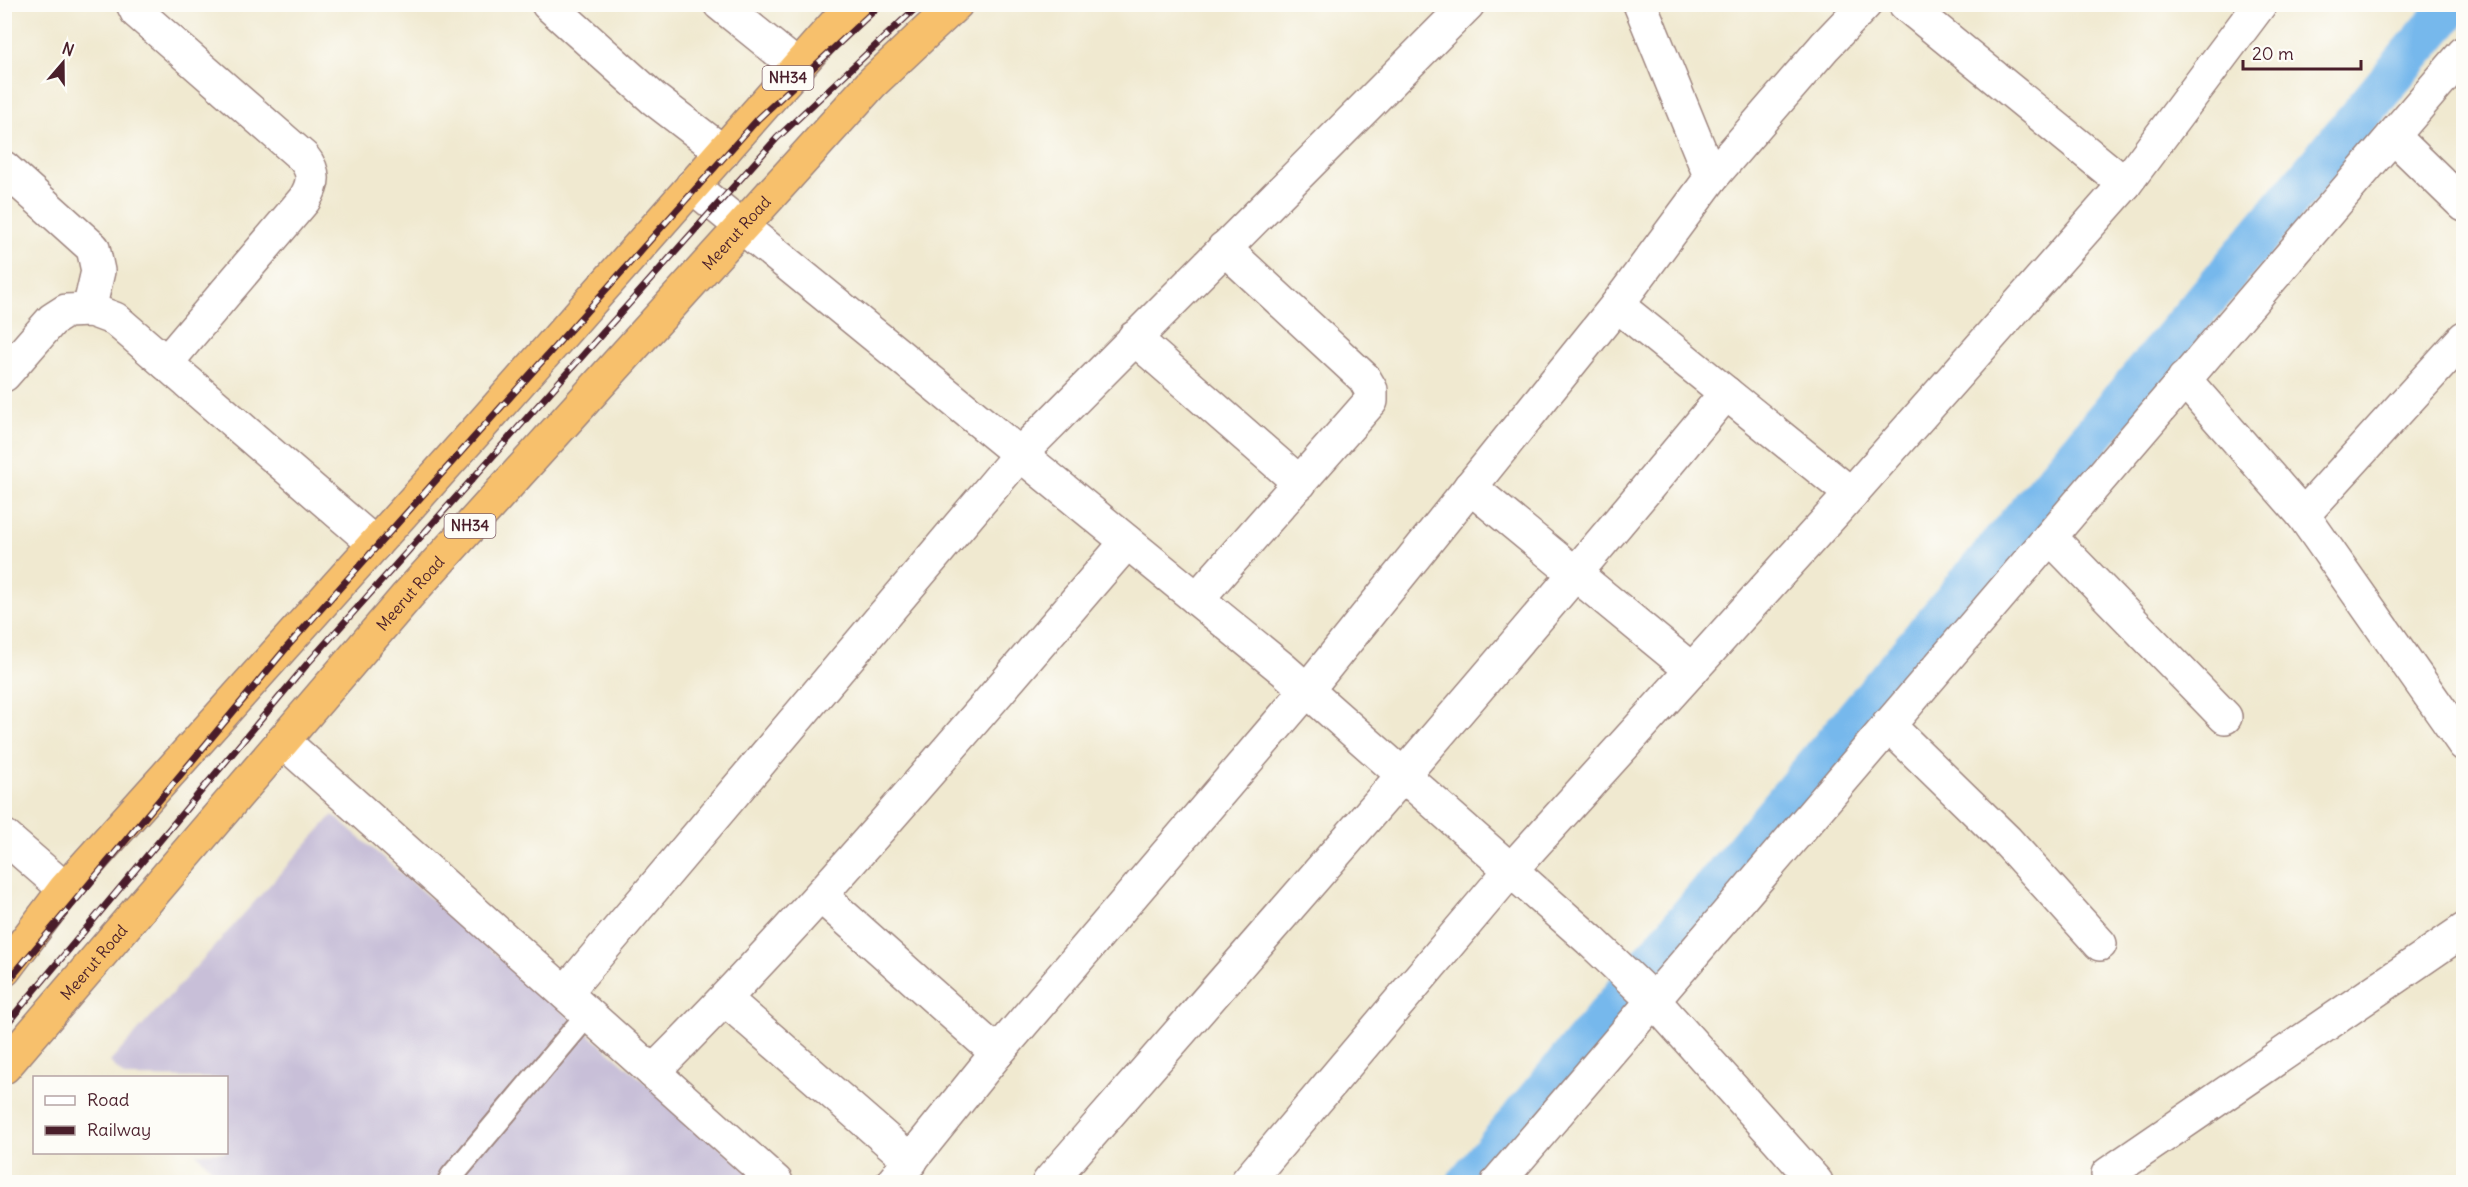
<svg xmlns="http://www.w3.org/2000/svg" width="2468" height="1187" viewBox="0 0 2468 1187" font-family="Delius,sans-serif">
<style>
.industrial{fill:#c8bfd8}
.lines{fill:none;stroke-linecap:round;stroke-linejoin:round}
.canal{stroke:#76b8ec;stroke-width:42}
.service-casing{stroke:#9d847e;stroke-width:26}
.minor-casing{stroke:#9d847e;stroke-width:36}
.trunk-casing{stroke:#9d847e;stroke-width:36}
.service{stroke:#fff;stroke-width:22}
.minor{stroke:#fff;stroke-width:33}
.trunk{stroke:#f7c06c;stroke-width:33}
.rail-casing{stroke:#4a1f2b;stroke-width:7}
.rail{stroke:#fdfcf7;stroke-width:4.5;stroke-dasharray:14;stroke-linecap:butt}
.labels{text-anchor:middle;stroke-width:4.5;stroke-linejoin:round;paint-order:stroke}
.shield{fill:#fdfcf7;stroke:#806168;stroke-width:1.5}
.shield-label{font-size:15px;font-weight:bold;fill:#4a1f2b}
.street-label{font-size:16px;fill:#4a1f2b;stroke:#fdfcf7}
</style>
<rect width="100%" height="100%" fill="#fdfcf7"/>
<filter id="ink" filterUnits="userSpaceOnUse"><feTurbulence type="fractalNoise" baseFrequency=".0167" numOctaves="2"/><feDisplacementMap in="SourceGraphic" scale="12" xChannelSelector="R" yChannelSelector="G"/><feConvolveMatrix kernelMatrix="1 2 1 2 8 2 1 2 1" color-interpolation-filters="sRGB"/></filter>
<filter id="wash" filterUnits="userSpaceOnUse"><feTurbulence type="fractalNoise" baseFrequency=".008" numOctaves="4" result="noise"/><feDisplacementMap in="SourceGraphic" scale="24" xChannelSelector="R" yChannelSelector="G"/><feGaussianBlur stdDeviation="1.35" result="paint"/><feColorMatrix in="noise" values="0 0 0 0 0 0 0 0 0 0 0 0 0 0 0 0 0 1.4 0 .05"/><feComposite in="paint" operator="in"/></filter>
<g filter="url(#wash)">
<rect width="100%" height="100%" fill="#f0e9d0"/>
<polygon class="industrial" points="333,815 761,1182 225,1182 196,1153 226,1152 226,1078 125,1077 110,1062"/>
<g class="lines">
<polyline class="canal" points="1468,1182 2453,4"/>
</g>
</g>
<g filter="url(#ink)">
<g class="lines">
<defs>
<polyline id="service" points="449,1182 452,1176 588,1014"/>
<g id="minor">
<path d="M133,4L137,12L303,157C316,173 314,184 304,200L166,363"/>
<polyline points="548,4 654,99 723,152"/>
<polyline points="720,4 798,67"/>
<polyline points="1640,4 1711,178"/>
<polyline points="1905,4 2125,184"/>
<polyline points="2393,136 2464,205"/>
<polyline points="4,168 93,248 98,271 89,310"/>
<polyline points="692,186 1284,670 1590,940 1655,1002 1816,1182"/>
<polyline points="1617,305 1851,494"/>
<polyline points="1134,338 1300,483"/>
<polyline points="4,375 52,320 66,311 91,310 115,319 375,544"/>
<polyline points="2184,379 2303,515 2464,744"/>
<polyline points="1470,487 1692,670"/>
<polyline points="2303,515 2464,338"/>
<polyline points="2050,537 2225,717"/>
<polyline points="1197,599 1371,401 1371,390 1364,378 1224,248"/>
<polyline points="1888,725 2007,841 2100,944"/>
<polyline points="283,741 776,1182"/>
<polyline points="4,836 65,889"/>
<polyline points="821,896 997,1053"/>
<polyline points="565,993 1020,454 1468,4"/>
<polyline points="726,1000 911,1161"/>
<path d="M653,1072C821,904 972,721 1127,542"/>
<polyline points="2108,1174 2464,930"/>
<polyline points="893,1182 997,1053 1307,690 1617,305 1711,178 1825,46 1865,4"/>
<path d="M1049,1182C1277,921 1505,661 1726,393"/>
<polyline points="1247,1182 1510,871 1851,494 2125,184 2260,4"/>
<polyline points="1498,1182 2464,53"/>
</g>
<g id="trunk">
<polyline points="4,970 65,889 479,428 853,4"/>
<path id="s1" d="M4,1067L407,596L872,83L956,4"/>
</g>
</defs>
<use href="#service" class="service-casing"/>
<use href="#minor" class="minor-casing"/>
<use href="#trunk" class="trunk-casing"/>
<use href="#service" class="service"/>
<use href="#minor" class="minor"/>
<use href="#trunk" class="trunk"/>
<defs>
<g id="rail">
<polyline points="4,986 288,646 758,119 881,4"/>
<polyline points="4,1027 308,663 777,138 920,4"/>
</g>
</defs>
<use href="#rail" class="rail-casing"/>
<use href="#rail" class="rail"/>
</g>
</g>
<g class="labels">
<g class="shield">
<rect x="762.5" y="66" width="51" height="24" rx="4.5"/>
<rect x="444.5" y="514" width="51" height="24" rx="4.5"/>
</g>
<g class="shield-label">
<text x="788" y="83">NH34</text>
<text x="470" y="531">NH34</text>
</g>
<g class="street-label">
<text dy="6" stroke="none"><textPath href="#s1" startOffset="1110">Meerut Road</textPath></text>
<text dy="6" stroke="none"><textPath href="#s1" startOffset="624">Meerut Road</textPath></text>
<text dy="6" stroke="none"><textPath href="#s1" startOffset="138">Meerut Road</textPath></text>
</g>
</g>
<rect width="2468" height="1187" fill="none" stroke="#fdfcf7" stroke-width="24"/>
<rect x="33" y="1076" width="195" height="78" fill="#fdfcf7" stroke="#b5a4a5" stroke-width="1.5"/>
<rect x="45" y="1096" width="30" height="9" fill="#ffffff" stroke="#b5a4a5" stroke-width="1.5"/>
<text x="87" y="1106" font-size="18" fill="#4a1f2b">Road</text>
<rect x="45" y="1126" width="30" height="9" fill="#4a1f2b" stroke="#b5a4a5" stroke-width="1.5"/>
<text x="87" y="1136" font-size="18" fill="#4a1f2b">Railway</text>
<g transform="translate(63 63) rotate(20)" stroke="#fdfcf7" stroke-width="4.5" paint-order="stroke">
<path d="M0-4.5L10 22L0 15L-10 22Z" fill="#4a1f2b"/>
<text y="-9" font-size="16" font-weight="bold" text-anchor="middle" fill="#4a1f2b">N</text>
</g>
<path d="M2243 60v9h118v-9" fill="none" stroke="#4a1f2b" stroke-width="3"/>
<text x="2252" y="60" font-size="18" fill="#4a1f2b" stroke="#fdfcf7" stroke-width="4.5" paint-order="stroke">20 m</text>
</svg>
